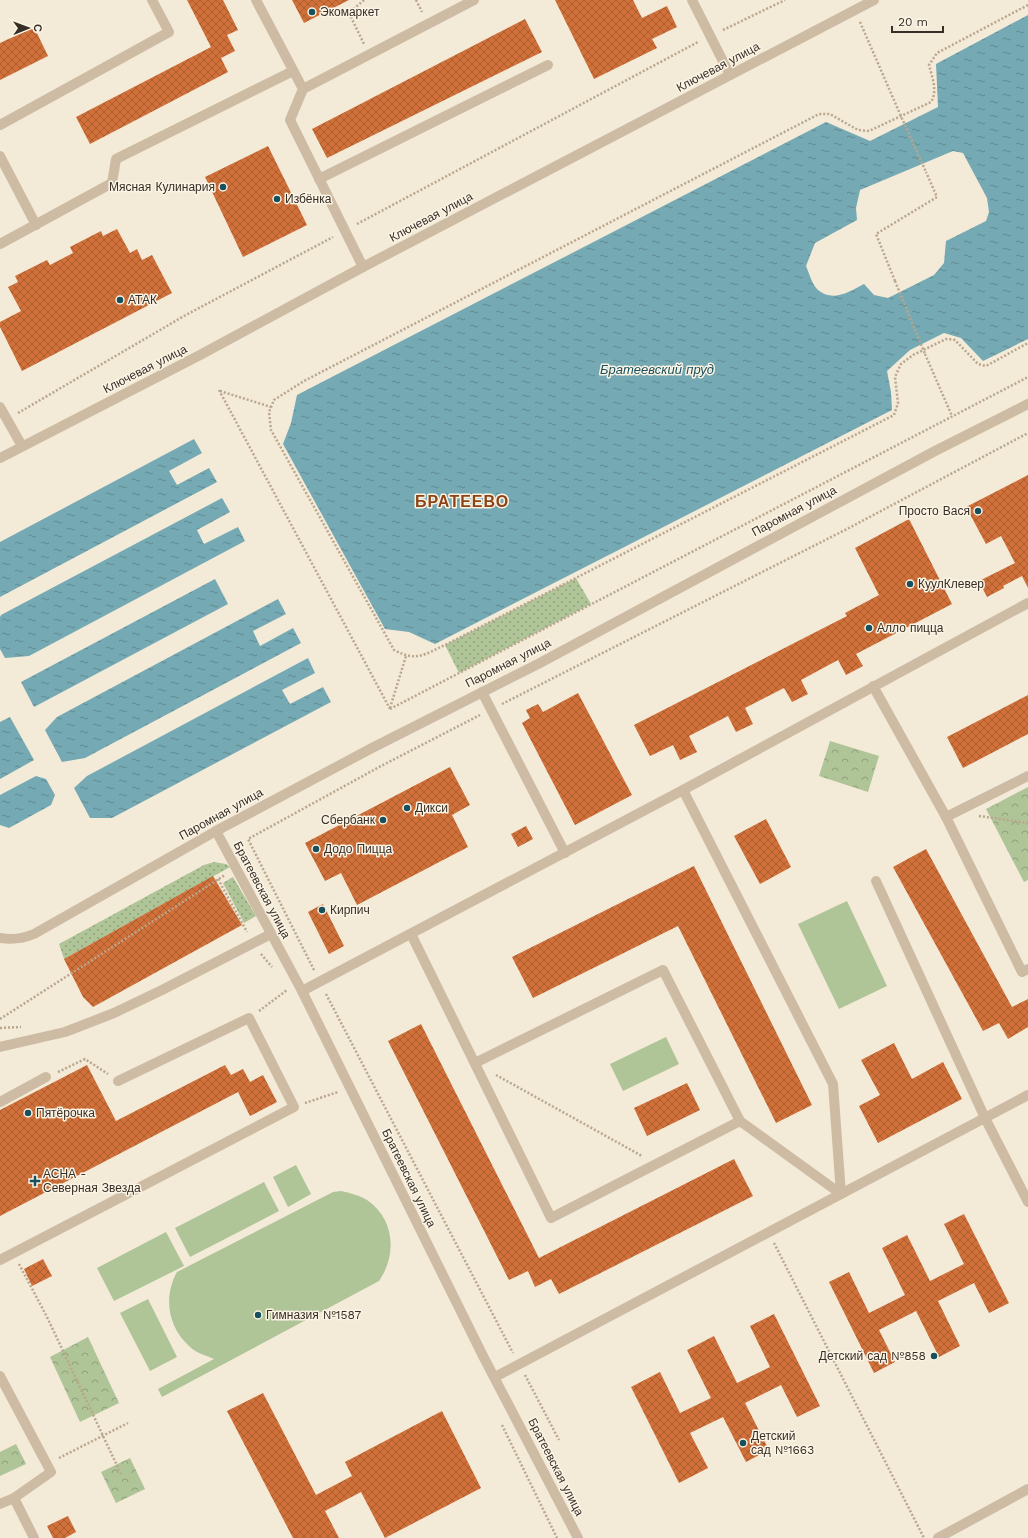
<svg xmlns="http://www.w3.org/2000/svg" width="1028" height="1538" viewBox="0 0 1028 1538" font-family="'Work Sans',sans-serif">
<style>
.grass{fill:url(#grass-dots)}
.park{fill:url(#park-crowns)}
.pitch{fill:#afc497}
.water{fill:url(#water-ripples);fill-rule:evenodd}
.building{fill:url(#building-cross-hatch)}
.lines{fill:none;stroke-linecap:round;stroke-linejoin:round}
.path{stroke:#b9a68d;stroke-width:2.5;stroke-dasharray:2 2;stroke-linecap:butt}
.minor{stroke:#cdbca3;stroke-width:10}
.path-bridge{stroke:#b9a68d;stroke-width:2.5;stroke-dasharray:2 2;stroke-linecap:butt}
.poi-dot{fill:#184f5c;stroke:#fbf4e5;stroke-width:1.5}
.labels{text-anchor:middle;stroke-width:3;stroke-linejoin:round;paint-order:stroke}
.poi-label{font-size:12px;fill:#372e26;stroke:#fbf4e5;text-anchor:start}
.street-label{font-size:12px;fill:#372e26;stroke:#fbf4e5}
.water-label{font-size:13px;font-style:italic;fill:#184f5c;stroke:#fbf4e5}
.district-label{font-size:16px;font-weight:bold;letter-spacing:1px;fill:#8e4317;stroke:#fbf4e5}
</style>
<defs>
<pattern id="grass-dots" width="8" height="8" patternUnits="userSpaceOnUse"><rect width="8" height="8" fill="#afc497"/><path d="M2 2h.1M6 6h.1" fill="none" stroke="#8fa07b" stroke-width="1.8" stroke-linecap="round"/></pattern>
<pattern id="park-crowns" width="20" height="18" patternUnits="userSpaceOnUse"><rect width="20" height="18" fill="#afc497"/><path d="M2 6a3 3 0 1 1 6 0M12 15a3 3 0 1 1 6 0" fill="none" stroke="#8fa07b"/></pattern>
<pattern id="water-ripples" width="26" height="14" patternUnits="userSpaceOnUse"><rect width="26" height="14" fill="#75a9b3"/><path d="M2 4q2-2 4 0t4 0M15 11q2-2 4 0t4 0" fill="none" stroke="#618a91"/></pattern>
<pattern id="building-cross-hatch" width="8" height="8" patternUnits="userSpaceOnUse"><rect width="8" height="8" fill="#d17139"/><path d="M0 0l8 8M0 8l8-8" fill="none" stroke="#aa5d30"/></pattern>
</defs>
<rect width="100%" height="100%" fill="#f4ead8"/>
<g class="grass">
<polygon points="576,578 591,604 459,673 445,645"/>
<polygon points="214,862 226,864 230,867 64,959 59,944 204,865"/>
<polygon points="233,877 256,916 244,923 223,883"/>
</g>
<g class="park">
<polygon points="830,741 879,756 868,792 819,776"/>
<polygon points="1028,787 1028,880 1024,882 986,809"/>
<polygon points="88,1337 119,1403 80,1422 50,1357"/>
<polygon points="16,1444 26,1464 0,1476 0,1452"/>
<polygon points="130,1458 145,1489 116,1503 101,1472"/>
</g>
<g class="pitch">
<polygon points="847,901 887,986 839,1009 798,924"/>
<polygon points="666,1037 679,1064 623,1091 610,1064"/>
<polygon points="296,1165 311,1194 288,1207 273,1177"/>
<polygon points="264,1182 279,1211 190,1257 175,1228"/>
<path d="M341,1191C350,1193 359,1195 367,1200C395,1219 397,1255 379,1281L162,1397L158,1389L214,1359C205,1355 196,1353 189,1346C168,1327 163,1297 177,1272L333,1192Z"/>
<polygon points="166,1232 184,1266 114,1301 97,1268"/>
<polygon points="148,1299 177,1357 150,1371 120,1313"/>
</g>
<g class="water">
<path d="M1028,15V339L983,361L961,338L944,333L910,350L887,371L891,392L892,410L435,644L409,632L385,629L283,444L291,423L297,395L826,122L870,141L938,107L936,64ZM953,151L963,153L987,198L989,212L986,221L946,241L944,263L934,275L888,298L874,295L864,284C849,292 832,303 817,289C812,284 809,273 806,266L815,243L857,220L856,208L860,190Z"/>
<polygon points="194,439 202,453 169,471 177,485 209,468 217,482 0,597 0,542"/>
<polygon points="222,498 230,512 197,530 204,544 238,527 245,541 29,656 5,658 0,649 0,617 1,615"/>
<polygon points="215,579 228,604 34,707 21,682"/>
<polygon points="278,599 286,614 253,631 260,646 293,628 301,643 85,758 62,762 45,730 57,717"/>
<polygon points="308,658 315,673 282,690 290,704 323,687 331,702 112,818 90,818 74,788 87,776"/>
<polygon points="10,717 34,760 0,779 0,722"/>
<polygon points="36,776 46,779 55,795 51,805 9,828 0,825 0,795"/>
</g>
<g class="building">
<polygon points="187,0 223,0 238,30 227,35 235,51 221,58 228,72 90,144 76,117 211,47"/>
<polygon points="292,0 349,0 304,23"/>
<polygon points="555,0 633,0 642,18 667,6 677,27 652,39 657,48 594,79"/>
<polygon points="525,19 542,52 327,158 312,129"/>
<polygon points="34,27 48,56 0,80 0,43"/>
<polygon points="268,146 307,225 243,257 205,177"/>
<polygon points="117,229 130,253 137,249 142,260 152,255 172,293 22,371 0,327 0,322 21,311 8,287 18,282 15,276 47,260 50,265 73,253 70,247 101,231 103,236"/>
<polygon points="1028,475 1028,588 1022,576 1003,586 1004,588 987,597 979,581 1015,563 1001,536 986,544 966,507"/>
<polygon points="909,519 952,604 856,654 863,666 846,675 838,660 801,680 808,694 792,702 784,688 745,708 753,724 736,732 728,716 689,736 697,752 680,760 673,745 650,756 634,725 847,616 845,613 879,595 855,548"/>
<polygon points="578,693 632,795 575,825 522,723 530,718 526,710 538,704 543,712"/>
<polygon points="1028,695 1028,734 963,768 947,737"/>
<polygon points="450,767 470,805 452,815 468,847 357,905 341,873 325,881 305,843"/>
<polygon points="766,819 791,867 760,884 734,836"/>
<polygon points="526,826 533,839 518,847 511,834"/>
<polygon points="926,849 1012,1007 1028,999 1028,1027 1008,1039 999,1023 983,1031 893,867"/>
<polygon points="694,866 812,1105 776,1123 678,926 533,998 512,957"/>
<polygon points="213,876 242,925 93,1007 83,997 64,959"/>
<polygon points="323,904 344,946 329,954 308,912"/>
<polygon points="421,1024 539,1258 734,1159 753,1196 559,1294 551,1279 535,1287 528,1271 509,1280 388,1041"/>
<polygon points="894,1043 912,1079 943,1062 962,1099 878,1143 859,1106 880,1095 861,1060"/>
<polygon points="87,1065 116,1121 225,1065 231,1075 243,1069 250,1082 263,1075 277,1102 250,1116 238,1092 0,1216 0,1110"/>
<polygon points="687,1083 700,1110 647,1136 634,1108"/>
<polygon points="964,1214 1009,1303 989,1313 974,1283 938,1301 960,1346 939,1357 916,1311 879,1330 895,1362 874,1373 829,1282 849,1272 869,1313 905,1295 882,1248 907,1235 930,1281 964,1264 944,1224"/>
<polygon points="43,1259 52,1276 32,1286 24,1269"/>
<polygon points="774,1314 820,1406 797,1417 781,1385 745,1403 769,1450 746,1462 723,1417 690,1433 708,1468 679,1483 631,1387 660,1372 680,1413 711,1398 687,1350 714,1336 737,1383 770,1367 750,1326"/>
<polygon points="263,1393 316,1495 352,1476 345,1462 442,1411 481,1488 385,1538 361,1492 325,1511 339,1538 293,1538 227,1411"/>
<polygon points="68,1516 76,1532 65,1538 53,1538 47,1526"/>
</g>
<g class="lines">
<g class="path">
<polyline points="364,0 349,13 364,44"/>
<polyline points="416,0 422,12"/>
<path d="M1028,5L937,53L929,65C932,77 938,91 931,102L869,131L858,130L830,114H819L304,381L274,400L269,412L271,430L394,650C417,662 423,655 445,645L894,415L898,403L895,377L901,364L913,355L946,339L955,340L978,364L986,366L1028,343"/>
<polyline points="860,22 900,114"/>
<polyline points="723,30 785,0"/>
<polyline points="357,224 698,42"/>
<polyline points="895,281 876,234 937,197 926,172"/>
<polyline points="925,354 952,416"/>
<polyline points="219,390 390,709"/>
<polyline points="220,391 271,407"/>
<polyline points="18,413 184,316 333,237"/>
<polyline points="502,704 847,529 1028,433"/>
<polyline points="390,708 406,656"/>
<polyline points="390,709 1028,377"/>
<polyline points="979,816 1028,823"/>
<polyline points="218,879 247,932"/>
<polyline points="261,954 272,967"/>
<polyline points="314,970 248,839 381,766 480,715"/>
<polyline points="326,994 513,1353"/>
<polyline points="259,1011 287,990"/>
<polyline points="0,1019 225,875"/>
<polyline points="0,1028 21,1027"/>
<polyline points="58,1072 85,1059 108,1074"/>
<polyline points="496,1075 642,1156"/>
<polyline points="305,1103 338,1092"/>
<polyline points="774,1243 924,1538"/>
<polyline points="19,1264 47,1317 121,1474"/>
<polyline points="525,1375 559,1440"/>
<polyline points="502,1425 557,1538"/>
<polyline points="59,1458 128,1423"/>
</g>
<g class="minor">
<polyline points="256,0 303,89"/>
<polyline points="692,0 730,75"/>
<polyline points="0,125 169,32 152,0"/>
<polyline points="0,156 36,225"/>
<polyline points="319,179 548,65"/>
<polyline points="0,244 112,183 116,159 293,71"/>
<polyline points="363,267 290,120 303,89 474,0"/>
<polyline points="0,407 22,446"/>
<polyline points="0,458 200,355 363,267 874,0"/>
<polyline points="873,686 946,817"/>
<polyline points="482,692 565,853"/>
<polyline points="1028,776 946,817 1022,972 1028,969"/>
<polyline points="683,790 833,1084 841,1194 740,1121"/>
<polyline points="216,831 302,991 483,1356 578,1538"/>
<polyline points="876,881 985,1118 1028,1202"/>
<polyline points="411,934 551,1218 740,1121 663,970 475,1063"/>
<path d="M0,938C13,940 22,939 34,934L216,831L372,748L538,664L935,451L1028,404"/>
<polyline points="302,991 683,790 1028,603"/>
<polyline points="0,1047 65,1032 114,1013 162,990 271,934"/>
<polyline points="0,1102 46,1077"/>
<polyline points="0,1260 294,1107 249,1018 118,1081"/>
<polyline points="0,1376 51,1472 14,1498"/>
<polyline points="495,1377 1028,1095"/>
<polyline points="0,1504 14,1498 34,1538"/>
<polyline points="938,1538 1028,1489"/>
</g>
<g class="path-bridge">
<polyline points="900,114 926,172"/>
<polyline points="895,281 925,354"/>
</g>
</g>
<g class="poi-dot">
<circle cx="312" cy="12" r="4"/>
<circle cx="223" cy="187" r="4"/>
<circle cx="277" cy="199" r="4"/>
<circle cx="120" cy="300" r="4"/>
<circle cx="978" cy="511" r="4"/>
<circle cx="910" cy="584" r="4"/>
<circle cx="869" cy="628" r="4"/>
<circle cx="407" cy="808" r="4"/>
<circle cx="383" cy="820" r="4"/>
<circle cx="316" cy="849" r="4"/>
<circle cx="322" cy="910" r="4"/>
<circle cx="28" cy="1113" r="4"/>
<path d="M33 1175h4v4h4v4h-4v4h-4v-4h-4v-4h4z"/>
<circle cx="258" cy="1315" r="4"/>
<circle cx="934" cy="1356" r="4"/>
<circle cx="743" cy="1443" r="4"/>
</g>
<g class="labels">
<g class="poi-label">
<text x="320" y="16">Экомаркет</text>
<text x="215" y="191" text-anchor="end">Мясная Кулинария</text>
<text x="285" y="203">Избёнка</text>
<text x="128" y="304">АТАК</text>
<text x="970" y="515" text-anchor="end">Просто Вася</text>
<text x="918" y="588">КуулКлевер</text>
<text x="877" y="632">Алло пицца</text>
<text x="415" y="812">Дикси</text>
<text x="375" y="824" text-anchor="end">Сбербанк</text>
<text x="324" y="853">Додо Пицца</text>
<text x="330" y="914">Кирпич</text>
<text x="36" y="1117">Пятёрочка</text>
<text x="43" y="1178">АСНА -<tspan x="43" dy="14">Северная Звезда</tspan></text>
<text x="266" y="1319">Гимназия №1587</text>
<text x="926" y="1360" text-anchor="end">Детский сад №858</text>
<text x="751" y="1440">Детский<tspan x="751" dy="14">сад №1663</tspan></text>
</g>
<g class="street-label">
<text transform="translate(718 67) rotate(-28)" y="4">Ключевая улица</text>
<text transform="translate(431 217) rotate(-28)" y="4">Ключевая улица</text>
<text transform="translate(145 369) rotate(-27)" y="4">Ключевая улица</text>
<text transform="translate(794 511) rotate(-28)" y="4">Паромная улица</text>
<text transform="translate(508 663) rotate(-27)" y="4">Паромная улица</text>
<text transform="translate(221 814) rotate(-29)" y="4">Паромная улица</text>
<text transform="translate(262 890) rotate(62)" y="4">Братеевская улица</text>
<text transform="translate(409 1178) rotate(64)" y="4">Братеевская улица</text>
<text transform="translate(556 1467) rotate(63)" y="4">Братеевская улица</text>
</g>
<g class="water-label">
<text x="657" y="374">Братеевский пруд</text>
</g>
<g class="district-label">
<text x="462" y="507">БРАТЕЕВО</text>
</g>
</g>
<g transform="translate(28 28) rotate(89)" stroke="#fbf4e5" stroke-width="3" paint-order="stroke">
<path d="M0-3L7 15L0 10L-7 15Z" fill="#372e26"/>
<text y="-6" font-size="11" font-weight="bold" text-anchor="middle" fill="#372e26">С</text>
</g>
<path d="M892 26v6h51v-6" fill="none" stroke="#372e26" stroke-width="2"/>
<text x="898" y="26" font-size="12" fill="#372e26" stroke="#fbf4e5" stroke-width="3" paint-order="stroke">20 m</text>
</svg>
